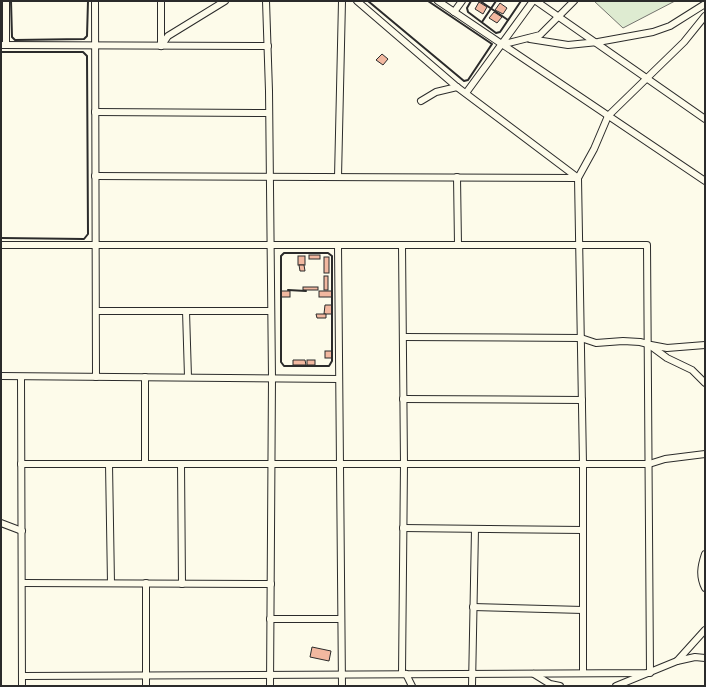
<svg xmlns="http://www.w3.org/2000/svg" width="706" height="687" viewBox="0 0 706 687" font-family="'Times New Roman',serif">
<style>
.green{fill:#deebd1;stroke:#74746e}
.building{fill:#f2b8a0;stroke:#2b2b2b}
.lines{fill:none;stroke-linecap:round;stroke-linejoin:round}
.minor-casing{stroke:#2b2b2b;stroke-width:8}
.minor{stroke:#fdfbea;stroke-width:6}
.wall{stroke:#2b2b2b;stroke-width:2}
</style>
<rect width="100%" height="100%" fill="#fdfbea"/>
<polygon class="green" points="594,1 675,1 623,28"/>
<g class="building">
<polygon points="479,2 487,7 483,14 475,9"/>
<polygon points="500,3 507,8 503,14 495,10"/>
<polygon points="494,12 502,17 497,23 489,18"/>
<polygon points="382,54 388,59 383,65 376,60"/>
<rect x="309" y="255" width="11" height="4"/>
<rect x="298" y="256" width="7" height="9"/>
<rect x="324" y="257" width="5" height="16"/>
<polygon points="299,265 304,265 305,271 300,271"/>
<rect x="324" y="276" width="4" height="14"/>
<rect x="303" y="287" width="15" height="3"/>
<rect x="281" y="291" width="9" height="6"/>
<rect x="319" y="291" width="13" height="6"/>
<polygon points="325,305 332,305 332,314 324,314"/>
<polygon points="316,314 326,314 326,318 317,318"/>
<rect x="325" y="351" width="7" height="7"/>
<polygon points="293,360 305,360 306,365 293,365"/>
<rect x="307" y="360" width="8" height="5"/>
<polygon points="312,647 331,651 329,661 310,657"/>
</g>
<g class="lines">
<defs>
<g id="minor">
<polyline points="6,1 6,45"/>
<polyline points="95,1 96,377"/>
<polyline points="161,1 161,46"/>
<polyline points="266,1 269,91 272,378 270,686"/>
<polyline points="357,1 457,87 578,178"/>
<polyline points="438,1 705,181"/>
<polyline points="536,1 705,119"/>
<polyline points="454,12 462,1"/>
<polyline points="530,39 568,45 598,42 653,32 670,26 705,4"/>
<polyline points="1,45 268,46"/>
<polyline points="501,45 540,35 574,1"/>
<polyline points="161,46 168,36 225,1"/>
<polyline points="466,93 533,1"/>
<polyline points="421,101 436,92 457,87"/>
<polyline points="95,112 269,113"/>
<polyline points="95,176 578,178"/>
<polyline points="338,177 342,1"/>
<polyline points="457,177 458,245"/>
<polyline points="1,245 647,245 650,673 22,676"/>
<polyline points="338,245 342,686"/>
<polyline points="96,311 271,311"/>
<polyline points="186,311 188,377"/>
<polyline points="403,337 581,338 596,343 623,341 640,342 648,344 667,358 692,370 705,383"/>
<polyline points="651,345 667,348 705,345"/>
<polyline points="1,376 339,379"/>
<polyline points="21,377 22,686"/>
<polyline points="403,399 582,400"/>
<polyline points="21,464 649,464 665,459 705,454"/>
<polyline points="109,464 111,583"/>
<polyline points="145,464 145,377"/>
<polyline points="181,464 182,584"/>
<polyline points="1,523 22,531"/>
<polyline points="403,528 583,530"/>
<path d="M705,554C701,566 699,576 705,588"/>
<polyline points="22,583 271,584"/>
<polyline points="473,607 583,610"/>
<polyline points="270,619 341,619"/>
<polyline points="677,661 695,657 705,658"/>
<polyline points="583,673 583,464 578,178 594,149 608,116 684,42 705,16"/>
<polyline points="402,674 404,464 402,245"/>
<polyline points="406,674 412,686"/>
<polyline points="534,674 550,684 560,686"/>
<polyline points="146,686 146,583"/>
<polyline points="472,686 475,529"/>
<polyline points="616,686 677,661 705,630"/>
</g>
</defs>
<use href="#minor" class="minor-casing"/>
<use href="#minor" class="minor"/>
<g class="wall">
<polyline points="11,1 12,37 15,40 84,39 87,36 88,1"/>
<polyline points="368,1 464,81 468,80 492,44 428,1"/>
<polyline points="471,1 467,8 468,12 496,33 500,32 521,1"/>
<polyline points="480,1 508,20"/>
<polyline points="482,22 496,1"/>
<polyline points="1,52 83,52 87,56 88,234 84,239 1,238"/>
<polygon points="284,253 328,253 332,256 332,361 329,366 284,366 281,362 281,256"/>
<polyline points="288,290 306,291"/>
</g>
</g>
<rect width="706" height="687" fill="none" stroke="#2b2b2b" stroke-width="4"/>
</svg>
